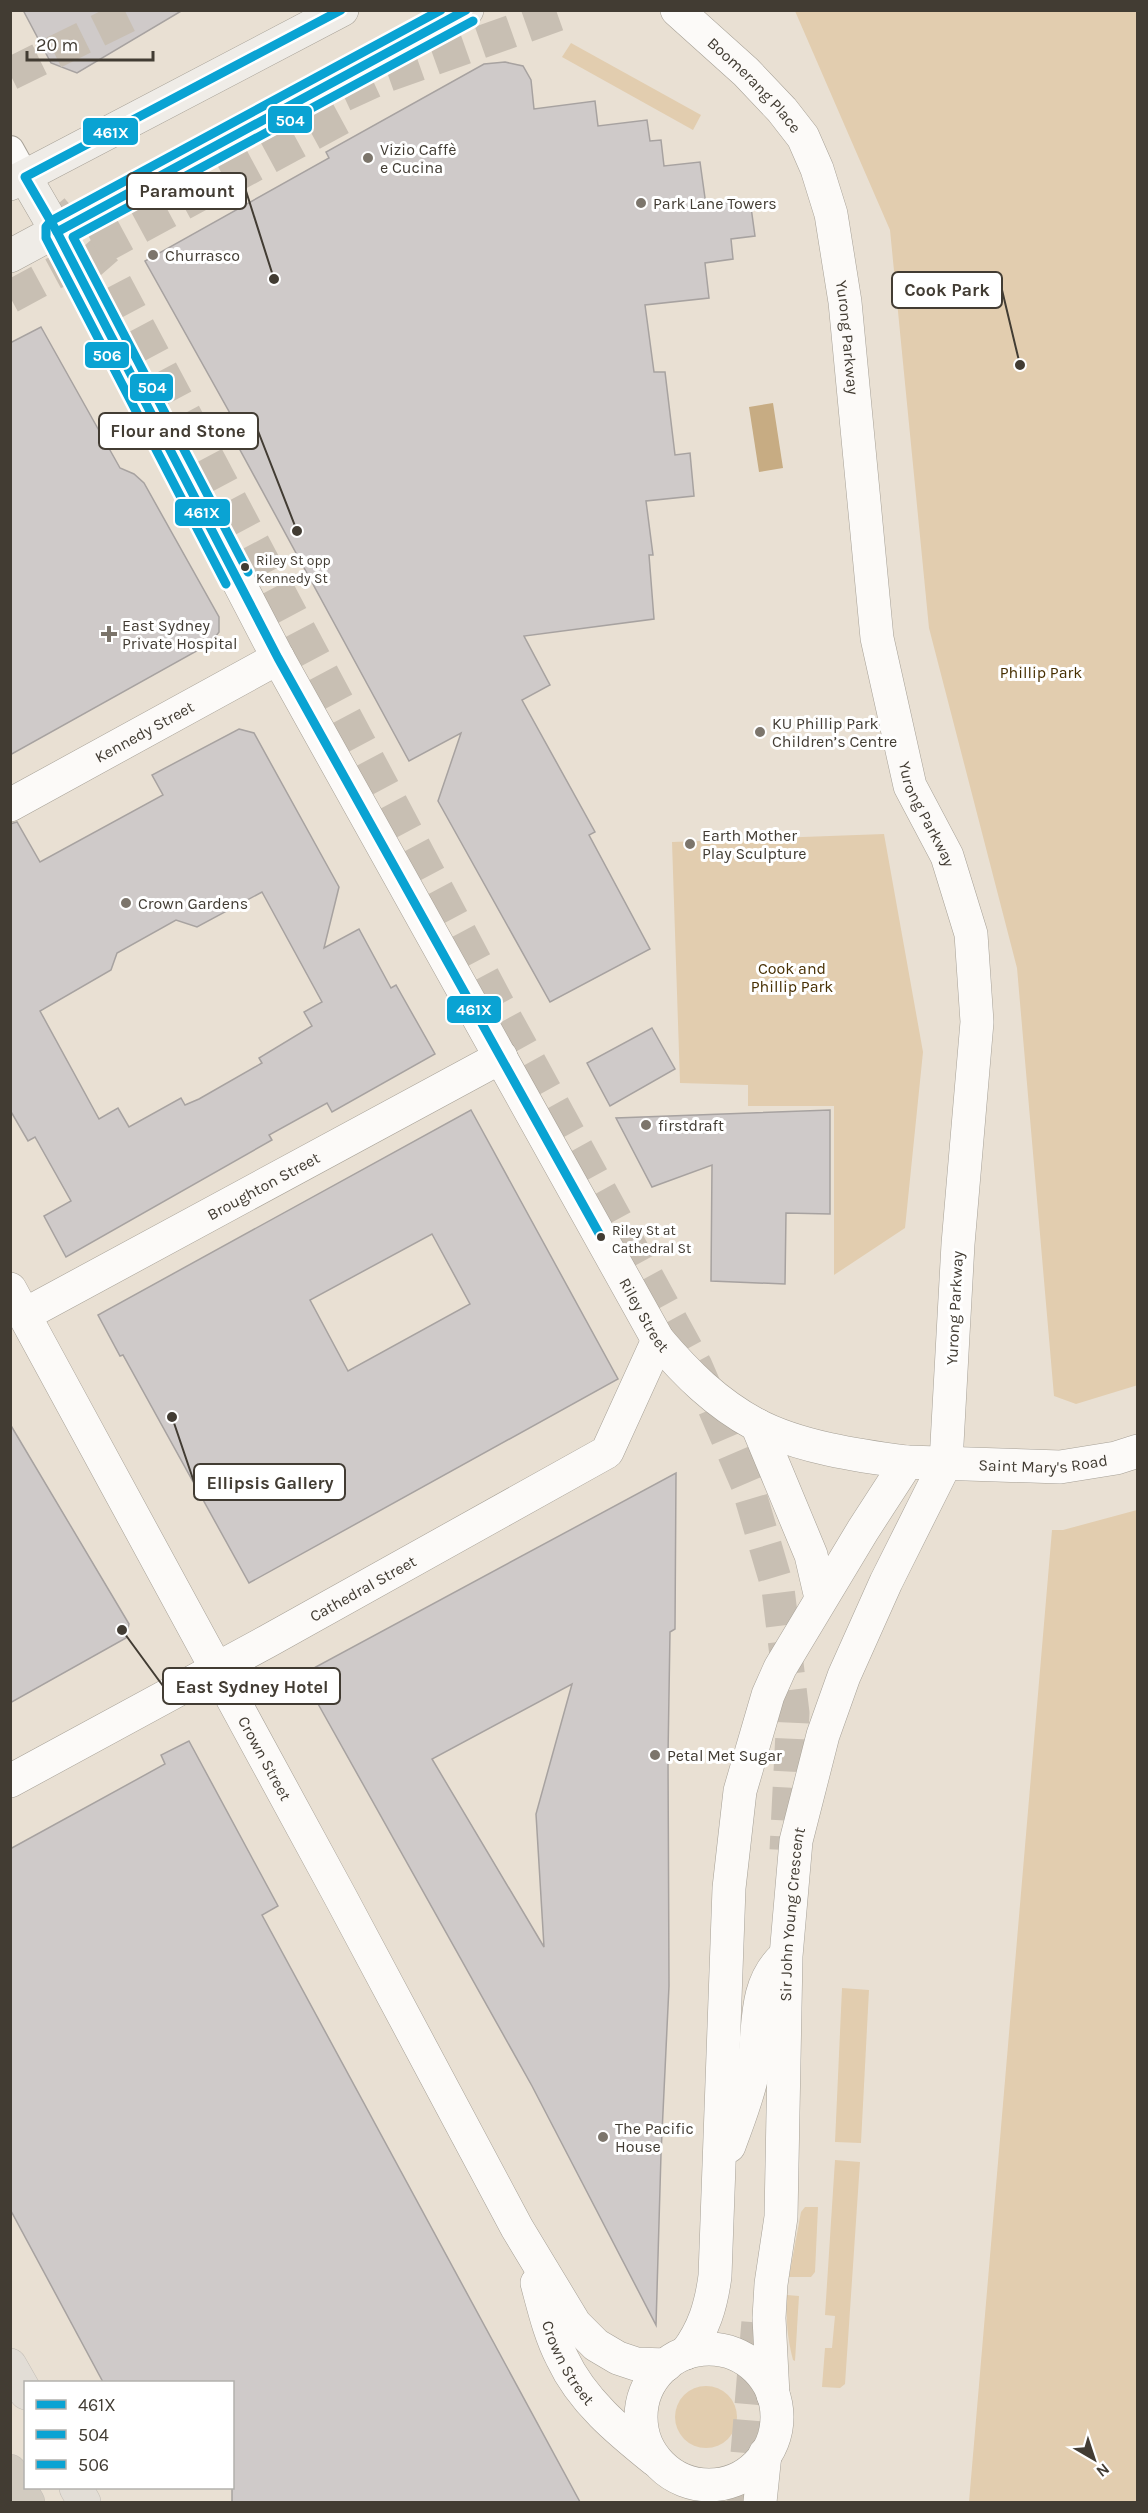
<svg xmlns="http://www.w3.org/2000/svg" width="1148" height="2513" viewBox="0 0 1148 2513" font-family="Karla,sans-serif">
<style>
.green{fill:#e2cdaf}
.water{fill:#c7ac83}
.building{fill:#cfcac9;stroke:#a7a2a0;stroke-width:1.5;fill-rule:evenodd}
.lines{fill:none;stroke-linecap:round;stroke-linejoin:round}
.motorway-tunnel{stroke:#c8bfb3;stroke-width:33;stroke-dasharray:33 16;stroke-linecap:butt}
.pedestrian-casing{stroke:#a6a096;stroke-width:30}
.minor-casing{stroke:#a6a096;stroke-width:34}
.tertiary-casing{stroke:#a6a096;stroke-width:34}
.secondary-casing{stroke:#a6a096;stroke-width:34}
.primary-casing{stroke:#c3beb7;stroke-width:34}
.motorway-casing{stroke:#c3beb7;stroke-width:34}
.pedestrian{stroke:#fcfaf8;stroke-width:28}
.minor{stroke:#fcfaf8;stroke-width:33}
.tertiary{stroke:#fcfaf8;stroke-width:33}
.secondary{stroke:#efece7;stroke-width:33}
.primary{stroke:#e2ddd6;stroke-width:33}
.motorway{stroke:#d2cbc0;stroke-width:33}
.bus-1-casing{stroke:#fff;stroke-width:14}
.bus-2-casing{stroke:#fff;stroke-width:14}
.bus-3-casing{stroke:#fff;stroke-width:14}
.bus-1{stroke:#0aa3d3;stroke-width:9}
.bus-2{stroke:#0aa3d3;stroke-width:9}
.bus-3{stroke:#0aa3d3;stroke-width:9}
.poi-dot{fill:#7c756b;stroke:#fff;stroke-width:2}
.bus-dot{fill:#423c33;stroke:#fff;stroke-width:2}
.labels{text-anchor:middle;stroke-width:6;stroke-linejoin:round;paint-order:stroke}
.bus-label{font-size:14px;fill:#423c33;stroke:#fff;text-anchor:start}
.street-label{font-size:16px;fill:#423c33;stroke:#fff}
.poi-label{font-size:16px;fill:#423c33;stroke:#fff;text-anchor:start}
.park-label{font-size:16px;fill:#472f02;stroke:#fff}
.leader{fill:none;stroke:#423c33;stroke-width:2}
.callout-dot{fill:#423c33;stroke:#fff;stroke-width:2}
.callout{fill:#fff;stroke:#423c33;stroke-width:2}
.callout-label{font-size:18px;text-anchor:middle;font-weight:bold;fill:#423c33}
.line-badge{stroke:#fff;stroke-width:2}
.badge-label{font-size:16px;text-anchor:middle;font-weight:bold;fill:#fff}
</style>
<rect width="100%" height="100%" fill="#e9e0d3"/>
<g class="green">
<polygon points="795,11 1137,11 1138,1385 1076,1404 1054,1396 1017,968 929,628 890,230"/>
<polygon points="571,43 701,115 693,130 562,57"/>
<polygon points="884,834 923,1052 905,1228 834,1275 834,1106 748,1106 748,1085 680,1083 672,842"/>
<polygon points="1137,1510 1137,2502 969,2502 1052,1530 1063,1530"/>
<polygon points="842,1988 869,1990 861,2143 835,2142"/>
<polygon points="835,2160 860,2162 845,2384 840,2388 822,2387 825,2348 832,2348 835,2316 825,2315"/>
<polygon points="805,2207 818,2207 815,2272 811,2277 789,2277 801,2212"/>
<path d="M787,2295L799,2296L795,2361L793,2360C787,2338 786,2318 787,2295Z"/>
<circle cx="706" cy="2417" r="31"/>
</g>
<polygon class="water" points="773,403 783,468 759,472 749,407"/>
<g class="building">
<polygon points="23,10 183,10 77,73 51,63"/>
<polygon points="505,62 523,66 531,80 534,109 595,101 598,126 647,120 650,141 661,140 664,166 700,162 706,205 750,200 755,236 731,239 733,259 705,263 709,298 645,305 654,372 665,372 675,455 690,453 694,496 646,501 653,555 649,555 654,619 524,636 550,685 522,700 595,832 589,835 650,949 550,1002 438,801 461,733 409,761 233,437 241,433 145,261 329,158 326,152 484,64"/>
<polygon points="41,327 120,468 134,474 144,483 219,617 219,632 211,643 10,755 10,343"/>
<path d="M239,729L254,733L339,887L324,948L359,929L391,988L396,985L435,1054L332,1112L327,1103L269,1135L272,1140L66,1257L44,1216L71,1201L35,1137L28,1141L10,1110V824L17,822L40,862L163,795L152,775ZM262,892L322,1002L304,1012L312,1026L259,1058L262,1063L199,1099L185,1105L181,1098L129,1127L118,1108L99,1119L40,1011L111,970L117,953L176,920L197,927Z"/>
<polygon points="652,1028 675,1069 610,1106 587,1063"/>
<path d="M471,1110L618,1379L249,1583L123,1355L120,1356L98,1315ZM432,1234L470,1304L348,1371L310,1300Z"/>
<polygon points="830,1110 830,1214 786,1213 785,1284 711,1281 712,1165 652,1187 616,1118"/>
<polygon points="10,1424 129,1624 126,1638 10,1703"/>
<path d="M676,1473L675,1629L670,1632L668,1756L669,1986L661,2154L656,2325L532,2086L308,1686L312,1669ZM572,1684L536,1814L544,1947L432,1759Z"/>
<polygon points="189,1741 278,1906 262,1915 580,2502 232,2502 232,2382 103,2382 10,2209 10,1849 165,1764 161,1755"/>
</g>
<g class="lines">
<g class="motorway-tunnel">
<polyline points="10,74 140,10"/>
<polyline points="299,116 383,77 571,10"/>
<polyline points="52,209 114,281 501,1010 696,1366 747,1484 778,1589 793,1713 786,1850"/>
<polyline points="10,297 342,118"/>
<polyline points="743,2502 758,2321"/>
</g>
<defs>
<polyline id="pedestrian" points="10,150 25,177"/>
<g id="minor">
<path id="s1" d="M677,10L746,72L782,110L803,137L817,169L831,214L845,302L877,638L910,786L947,856L971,934L977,1022L958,1244L946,1462"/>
<path id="s2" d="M57,232L278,658L658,1340C686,1373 716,1403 755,1424C798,1447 859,1456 907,1462"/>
<path id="s3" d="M10,805L278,658"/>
<path id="s4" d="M24,1315L501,1057"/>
<polyline points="757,1425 811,1555 821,1598"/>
<path id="s5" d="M10,1781L268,1641L607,1452L658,1340"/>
</g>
<g id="tertiary">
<path id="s6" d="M10,1289L341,1898L517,2228L575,2324L596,2345L618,2358L636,2364L666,2365"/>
<path d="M729,2146C738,2121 748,2097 753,2071C760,2032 752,1986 784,1957"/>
<path id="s7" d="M537,2283C544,2309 550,2335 562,2358C582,2401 619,2431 655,2460"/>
<circle cx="709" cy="2417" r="68"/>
<path id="s8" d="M686,2353C704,2329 711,2306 715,2276L729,1888L740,1791L768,1695L780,1668L863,1530L907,1462L1060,1467L1116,1458L1138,1451"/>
<path id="s9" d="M773,2395L769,2318L771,2284L781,2217L786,1956L796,1841L823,1735L844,1676L886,1582L946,1462"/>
<polyline points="760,2502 765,2454"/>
</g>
<g id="secondary">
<polyline points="25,177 57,232"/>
<polyline points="10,184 342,10"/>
<polyline points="10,256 467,10"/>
</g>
<g id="primary">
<polyline points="10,2365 26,2393"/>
<polyline points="76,2488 84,2502"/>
</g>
<polyline id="motorway" points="10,2471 28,2502"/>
</defs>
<use href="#pedestrian" class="pedestrian-casing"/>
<use href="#minor" class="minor-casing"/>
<use href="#tertiary" class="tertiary-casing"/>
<use href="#secondary" class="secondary-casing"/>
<use href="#primary" class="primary-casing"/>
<use href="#motorway" class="motorway-casing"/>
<use href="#pedestrian" class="pedestrian"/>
<use href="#minor" class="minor"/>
<use href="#tertiary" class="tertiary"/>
<use href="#secondary" class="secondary"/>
<use href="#primary" class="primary"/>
<use href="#motorway" class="motorway"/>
<defs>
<g id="bus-1">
<polyline points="341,10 25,177 57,232 278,658 601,1237"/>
<polyline points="57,232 466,10"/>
</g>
<polyline id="bus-2" points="248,572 73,237 473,21"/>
<polyline id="bus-3" points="226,584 46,238 46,227 51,221 441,10"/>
</defs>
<use href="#bus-1" class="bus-1-casing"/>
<use href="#bus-2" class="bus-2-casing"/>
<use href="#bus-3" class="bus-3-casing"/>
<use href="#bus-1" class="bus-1"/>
<use href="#bus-2" class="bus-2"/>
<use href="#bus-3" class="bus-3"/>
</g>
<g class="poi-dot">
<circle cx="368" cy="158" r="6"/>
<circle cx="641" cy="203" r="6"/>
<circle cx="153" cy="255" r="6"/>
<path d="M106 625h6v6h6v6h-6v6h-6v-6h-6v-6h6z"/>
<circle cx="760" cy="732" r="6"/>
<circle cx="690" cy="844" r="6"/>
<circle cx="126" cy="903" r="6"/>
<circle cx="646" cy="1125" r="6"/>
<circle cx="655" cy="1755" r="6"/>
<circle cx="603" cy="2137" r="6"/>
</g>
<g class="bus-dot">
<circle cx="245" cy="567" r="5"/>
<circle cx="601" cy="1237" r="5"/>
</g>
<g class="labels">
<g class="bus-label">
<text x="256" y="565">Riley St opp<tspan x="256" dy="18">Kennedy St</tspan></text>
<text x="612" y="1235">Riley St at<tspan x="612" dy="18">Cathedral St</tspan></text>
</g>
<g class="street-label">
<text dy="6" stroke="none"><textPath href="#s1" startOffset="108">Boomerang Place</textPath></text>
<text dy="6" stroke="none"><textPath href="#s1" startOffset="386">Yurong Parkway</textPath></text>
<text dy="6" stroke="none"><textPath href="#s3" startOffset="153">Kennedy Street</textPath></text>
<text dy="6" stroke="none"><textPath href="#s1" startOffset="872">Yurong Parkway</textPath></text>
<text dy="6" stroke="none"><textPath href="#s4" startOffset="272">Broughton Street</textPath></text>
<text transform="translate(954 1308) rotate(-87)" y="6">Yurong Parkway</text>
<text dy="6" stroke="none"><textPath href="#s2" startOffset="1232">Riley Street</textPath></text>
<text dy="6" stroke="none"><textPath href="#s8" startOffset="1077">Saint Mary's Road</textPath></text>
<text dy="6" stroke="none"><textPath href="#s5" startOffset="402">Cathedral Street</textPath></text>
<text dy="6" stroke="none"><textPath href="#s6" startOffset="534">Crown Street</textPath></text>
<text dy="6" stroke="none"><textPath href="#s9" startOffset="482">Sir John Young Crescent</textPath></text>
<text dy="6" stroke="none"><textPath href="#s7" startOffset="86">Crown Street</textPath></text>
</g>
<g class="poi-label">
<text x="380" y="155">Vizio Caffè<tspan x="380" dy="18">e Cucina</tspan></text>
<text x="653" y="209">Park Lane Towers</text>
<text x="165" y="261">Churrasco</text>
<text x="122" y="631">East Sydney<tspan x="122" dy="18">Private Hospital</tspan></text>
<text x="772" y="729">KU Phillip Park<tspan x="772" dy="18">Children’s Centre</tspan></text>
<text x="702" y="841">Earth Mother<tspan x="702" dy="18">Play Sculpture</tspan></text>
<text x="138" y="909">Crown Gardens</text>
<text x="658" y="1131">firstdraft</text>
<text x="667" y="1761">Petal Met Sugar</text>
<text x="615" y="2134">The Pacific<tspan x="615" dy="18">House</tspan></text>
</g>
<g class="park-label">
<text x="1041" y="678">Phillip Park</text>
<text x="792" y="974">Cook and<tspan x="792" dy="18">Phillip Park</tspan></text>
</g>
</g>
<path class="leader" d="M274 279L246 191M1020 365L1002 290M297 531L258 431M172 1417L194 1482M122 1630L163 1686"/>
<g class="callout-dot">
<circle cx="274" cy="279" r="6"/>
<circle cx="1020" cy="365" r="6"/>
<circle cx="297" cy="531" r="6"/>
<circle cx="172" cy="1417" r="6"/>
<circle cx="122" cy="1630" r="6"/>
</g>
<g class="callout">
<rect x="127" y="173" width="119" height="36" rx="6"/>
<rect x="892" y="272" width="110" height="36" rx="6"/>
<rect x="99" y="413" width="159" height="36" rx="6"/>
<rect x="194" y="1464" width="151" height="36" rx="6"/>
<rect x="163" y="1668" width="177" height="36" rx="6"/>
</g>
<g class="callout-label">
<text x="187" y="197">Paramount</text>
<text x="947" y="296">Cook Park</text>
<text x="178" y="437">Flour and Stone</text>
<text x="270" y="1489">Ellipsis Gallery</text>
<text x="252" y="1693">East Sydney Hotel</text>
</g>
<g class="line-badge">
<rect x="267" y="105" width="46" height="29" rx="6" fill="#0aa3d3"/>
<rect x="82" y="117" width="57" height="29" rx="6" fill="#0aa3d3"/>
<rect x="84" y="341" width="46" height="28" rx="6" fill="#0aa3d3"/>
<rect x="129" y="373" width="45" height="29" rx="6" fill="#0aa3d3"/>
<rect x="174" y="498" width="57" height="29" rx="6" fill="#0aa3d3"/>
<rect x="446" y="995" width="56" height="29" rx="6" fill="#0aa3d3"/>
</g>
<g class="badge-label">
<text x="290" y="126">504</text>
<text x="111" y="138">461X</text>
<text x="107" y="361">506</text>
<text x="152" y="393">504</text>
<text x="202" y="518">461X</text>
<text x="474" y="1015">461X</text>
</g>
<rect width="1148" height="2513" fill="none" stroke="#423c33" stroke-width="24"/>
<rect x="24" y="2381" width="210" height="108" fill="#ffffff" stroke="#b3b1ad" stroke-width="1.5"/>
<rect x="36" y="2400" width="30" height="9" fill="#0aa3d3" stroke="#b3b1ad" stroke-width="1.5"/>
<text x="78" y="2411" font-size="18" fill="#423c33">461X</text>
<rect x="36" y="2430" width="30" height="9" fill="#0aa3d3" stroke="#b3b1ad" stroke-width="1.5"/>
<text x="78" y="2441" font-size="18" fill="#423c33">504</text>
<rect x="36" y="2460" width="30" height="9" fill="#0aa3d3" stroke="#b3b1ad" stroke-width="1.5"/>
<text x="78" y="2471" font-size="18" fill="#423c33">506</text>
<g transform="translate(1094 2459) rotate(141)" stroke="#ffffff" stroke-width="4.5" paint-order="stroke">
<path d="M0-4.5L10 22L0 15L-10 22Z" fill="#423c33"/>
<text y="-9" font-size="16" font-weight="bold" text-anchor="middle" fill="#423c33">N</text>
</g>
<path d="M27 51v9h126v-9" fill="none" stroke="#423c33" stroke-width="3"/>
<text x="36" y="51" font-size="18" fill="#423c33" stroke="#ffffff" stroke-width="4.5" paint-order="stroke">20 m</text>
</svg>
